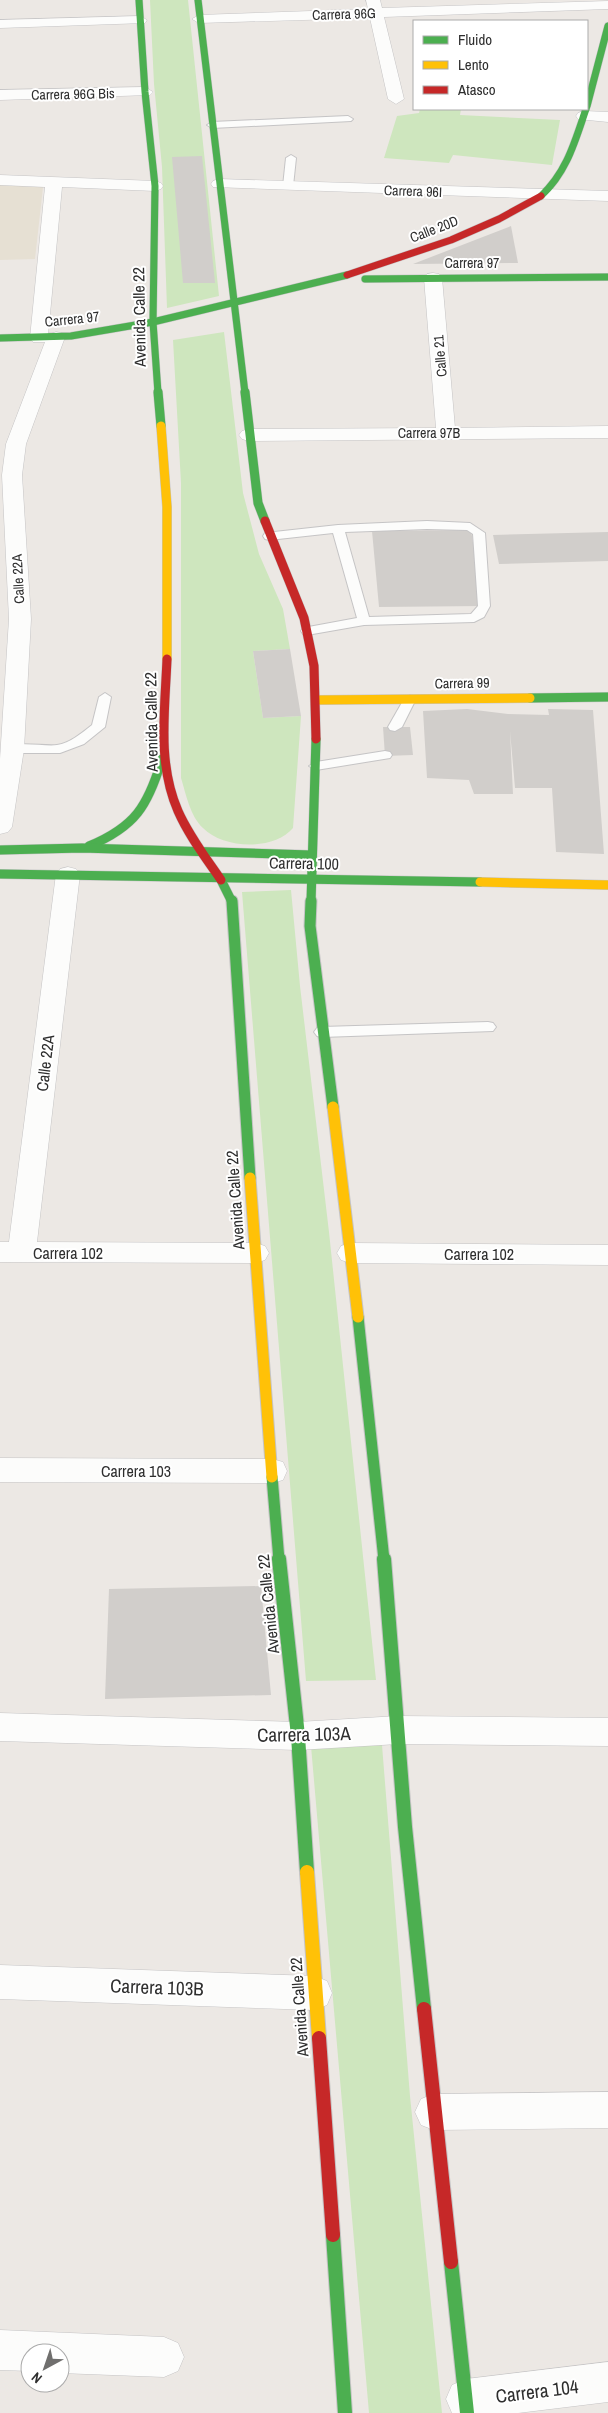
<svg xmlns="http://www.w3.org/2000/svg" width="608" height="2413" viewBox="0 0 608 2413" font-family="'Archivo Narrow',sans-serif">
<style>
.education{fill:#e6e0d3}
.green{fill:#cee6be}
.building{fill:#d1cecb}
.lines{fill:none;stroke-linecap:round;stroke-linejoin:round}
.lane-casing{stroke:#c5c4c5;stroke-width:2}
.street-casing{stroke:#c5c4c5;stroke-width:1}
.fast-far3-casing{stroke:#c5c4c5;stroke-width:8}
.fast-far2-casing{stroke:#c5c4c5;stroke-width:10}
.fast-far1-casing{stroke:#c5c4c5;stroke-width:13}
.fast-casing{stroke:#c5c4c5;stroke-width:16}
.slow-far2-casing{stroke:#c5c4c5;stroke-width:10}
.slow-far1-casing{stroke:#c5c4c5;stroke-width:13}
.slow-casing{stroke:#c5c4c5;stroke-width:16}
.jam-far2-casing{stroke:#c5c4c5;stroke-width:8}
.jam-far1-casing{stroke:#c5c4c5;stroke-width:10}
.jam-casing{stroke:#c5c4c5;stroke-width:16}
.lane{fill:#fcfcfb;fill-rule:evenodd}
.street{fill:#fcfcfb;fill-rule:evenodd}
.fast-far3{stroke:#4caf50;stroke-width:7}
.fast-far2{stroke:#4caf50;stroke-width:9}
.fast-far1{stroke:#4caf50;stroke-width:11}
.fast{stroke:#4caf50;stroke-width:14}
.slow-far2{stroke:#ffc107;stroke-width:9}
.slow-far1{stroke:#ffc107;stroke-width:11}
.slow{stroke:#ffc107;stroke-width:14}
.jam-far2{stroke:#c62828;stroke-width:7}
.jam-far1{stroke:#c62828;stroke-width:9}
.jam{stroke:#c62828;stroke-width:14}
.labels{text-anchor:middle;stroke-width:4;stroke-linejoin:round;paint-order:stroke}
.far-street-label{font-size:14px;fill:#2e2e2e;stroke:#fff}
.street-label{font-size:16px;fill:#2e2e2e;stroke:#fff}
.near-street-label{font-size:19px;fill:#2e2e2e;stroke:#fff}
</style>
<rect width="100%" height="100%" fill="#ece8e4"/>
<polygon class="education" points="0,185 43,187 35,259 0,260"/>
<g class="green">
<polygon points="150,0 188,0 219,296 167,308 162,167 154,84"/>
<polygon points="420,109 461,109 460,115 560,120 552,165 453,155 449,163 384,158 397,116 419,113"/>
<path d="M224,332L243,493L259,554L283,609L290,649L253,651L263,718L301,716L293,828C274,851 223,849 203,828C190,816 186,794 181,778V483L173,340Z"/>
<polygon points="291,890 300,986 329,1232 376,1680 306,1681 242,892"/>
<polygon points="382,1745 410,2096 442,2413 369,2413 311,1746"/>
</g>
<g class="building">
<polygon points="202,156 215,283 183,283 172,157"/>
<polygon points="511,226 518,263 413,264"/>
<polygon points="471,530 483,606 379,607 372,531"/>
<polygon points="608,532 608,561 499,564 493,535"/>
<polygon points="290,649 301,716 263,718 253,651"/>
<polygon points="467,709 508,714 549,715 548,709 593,710 604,854 556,852 552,788 515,788 510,731 513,794 474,794 469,780 427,778 423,711"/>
<polygon points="383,727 410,727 413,755 385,756"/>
<polygon points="261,1586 271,1695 105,1699 109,1589"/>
</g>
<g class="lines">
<defs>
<g id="lane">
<polygon points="348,116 353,119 351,121 212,128 207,125 212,122"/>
<polygon points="291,155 296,158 293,186 288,189 283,186 286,158"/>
<path d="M427,521L470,523L485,533L490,606L484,617L474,622L364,625L307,635L303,634L301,631L303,628L357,618L333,533L269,540L265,539L263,536L265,533L338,525ZM427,529L467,530L473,534L478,606L471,614L369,617L345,532Z"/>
<path d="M105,693L111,697L105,727L84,744L60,753H13L6,749C14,740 45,747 57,745C70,743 82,733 92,725L99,697Z"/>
<polygon points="410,695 416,699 402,727 395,731 390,730 388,727 404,699"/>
<polygon points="385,751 390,752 392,755 390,758 316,770 309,766 316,762"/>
<polygon points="488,1022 493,1023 496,1027 493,1031 322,1037 317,1036 314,1032 317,1028 322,1027"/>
</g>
<g id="street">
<polygon points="366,0 380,0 382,8 608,1 608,9 384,17 404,99 396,104 388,99 370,18 199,23 192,19 199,15 368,9"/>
<polygon points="140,16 147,20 145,23 0,28 0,20"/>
<polygon points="145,87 153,92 150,95 0,100 0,90"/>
<polygon points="584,111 608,112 608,122 578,119 576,116 578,113"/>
<polygon points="0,175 155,181 161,183 163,186 161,189 155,191 62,187 48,335 56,332 62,333 65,337 26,444 22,475 31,619 24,749 12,827 8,832 0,834 0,759 9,619 2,475 6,444 45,342 33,342 30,338 45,187 0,185"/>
<polygon points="219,179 608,191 608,201 213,187 211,184 213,181"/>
<polygon points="433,273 439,274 442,278 455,428 608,426 608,438 249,441 242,439 239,435 242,431 249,429 436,428 424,278 427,274"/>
<polygon points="68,867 76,869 80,874 37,1242 255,1243 265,1246 269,1253 265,1260 255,1263 0,1262 0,1242 9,1242 56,874 60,869"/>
<polygon points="351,1243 608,1245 608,1265 351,1263 341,1260 337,1253 341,1246"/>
<polygon points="0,1458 272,1459 283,1462 287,1471 283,1480 272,1483 0,1482"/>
<polygon points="0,1713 298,1722 398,1716 608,1718 608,1746 398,1744 298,1750 0,1741"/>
<polygon points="0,1965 314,1976 327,1981 332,1993 327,2005 314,2010 0,1999"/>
<polygon points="608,2092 608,2128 434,2130 421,2125 415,2112 421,2099 434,2094"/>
<polygon points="0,2330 164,2337 178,2343 184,2357 178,2371 164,2377 60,2373 60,2353 30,2353 30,2371 0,2370"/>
<polygon points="608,2362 608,2402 518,2413 452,2413 446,2399 452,2385 466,2379"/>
</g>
<g id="fast-far3">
<polyline points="139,0 145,92 155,186 153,322 158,393"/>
<polyline points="198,0 245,393"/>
<polyline points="587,106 608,26"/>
<path d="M541,196C567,172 575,141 586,109"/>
<polyline points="365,279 608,277"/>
<polyline points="0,338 71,336 153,322 347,275"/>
</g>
<g id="fast-far2">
<polyline points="158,392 161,426"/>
<polyline points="245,392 258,503 265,521"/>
<polyline points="530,698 608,697"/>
<path d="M89,846C135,827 148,806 162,759"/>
<polyline points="0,850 82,848 311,855"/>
<polyline points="0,874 480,882"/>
<polyline points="221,880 232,902"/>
<polyline points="311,902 316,739"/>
</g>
<g id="fast-far1">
<polyline points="232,901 250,1178"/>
<polyline points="311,901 310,926 333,1107"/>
<polyline points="358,1317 384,1560"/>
<polyline points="272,1477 279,1560"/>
</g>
<g id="fast">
<polyline points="279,1559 298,1736 307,1872"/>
<polyline points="384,1559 405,1827 424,2009"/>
<polyline points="333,2235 345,2413"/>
<polyline points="451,2262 467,2413"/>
</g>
<g id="slow-far2">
<polyline points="161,426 167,507 167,659"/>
<polyline points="317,700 530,698"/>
<polyline points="480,882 608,885"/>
</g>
<g id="slow-far1">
<polyline points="333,1107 358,1317"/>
<polyline points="250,1178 272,1477"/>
</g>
<polyline id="slow" points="307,1872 319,2038"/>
<polyline id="jam-far2" points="347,275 451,240 499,219 541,196"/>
<g id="jam-far1">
<polyline points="265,521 304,618 314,666 316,739"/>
<path d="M167,659C165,710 157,763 178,811C189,836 206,858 221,880"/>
</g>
<g id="jam">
<polyline points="424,2009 451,2262"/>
<polyline points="319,2038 333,2235"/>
</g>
</defs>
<use href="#lane" class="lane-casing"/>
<use href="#street" class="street-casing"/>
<use href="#fast-far3" class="fast-far3-casing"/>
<use href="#fast-far2" class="fast-far2-casing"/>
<use href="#fast-far1" class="fast-far1-casing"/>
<use href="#fast" class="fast-casing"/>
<use href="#slow-far2" class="slow-far2-casing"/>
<use href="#slow-far1" class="slow-far1-casing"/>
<use href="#slow" class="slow-casing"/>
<use href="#jam-far2" class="jam-far2-casing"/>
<use href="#jam-far1" class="jam-far1-casing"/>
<use href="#jam" class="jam-casing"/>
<use href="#lane" class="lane"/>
<use href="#street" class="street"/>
<use href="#fast-far3" class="fast-far3"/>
<use href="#fast-far2" class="fast-far2"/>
<use href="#fast-far1" class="fast-far1"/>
<use href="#fast" class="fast"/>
<use href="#slow-far2" class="slow-far2"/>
<use href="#slow-far1" class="slow-far1"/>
<use href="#slow" class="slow"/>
<use href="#jam-far2" class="jam-far2"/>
<use href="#jam-far1" class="jam-far1"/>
<use href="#jam" class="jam"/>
</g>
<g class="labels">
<g class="far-street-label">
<text transform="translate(344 14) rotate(-2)" y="5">Carrera 96G</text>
<text transform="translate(73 94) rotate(-1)" y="5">Carrera 96G Bis</text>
<text transform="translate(413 191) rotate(2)" y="5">Carrera 96I</text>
<text transform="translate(434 229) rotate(-21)" y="5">Calle 20D</text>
<text x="472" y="268">Carrera 97</text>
<text transform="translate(72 319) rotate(-6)" y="5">Carrera 97</text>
<text transform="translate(440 356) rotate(-95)" y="5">Calle 21</text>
<text x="429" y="438">Carrera 97B</text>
<text transform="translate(18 579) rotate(-93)" y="5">Calle 22A</text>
<text transform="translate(462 683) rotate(-1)" y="5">Carrera 99</text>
</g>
<g class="street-label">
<text transform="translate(139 317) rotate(-91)" y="6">Avenida Calle 22</text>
<text transform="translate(151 722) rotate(-91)" y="6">Avenida Calle 22</text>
<text transform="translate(304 863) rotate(1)" y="6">Carrera 100</text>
<text transform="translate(45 1063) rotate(-83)" y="6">Calle 22A</text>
<text transform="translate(235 1200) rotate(-94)" y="6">Avenida Calle 22</text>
<text x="68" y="1259">Carrera 102</text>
<text x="479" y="1260">Carrera 102</text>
<text x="136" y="1477">Carrera 103</text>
<text transform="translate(268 1604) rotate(-96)" y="6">Avenida Calle 22</text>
<text transform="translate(299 2007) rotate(-94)" y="6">Avenida Calle 22</text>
</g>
<g class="near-street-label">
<text transform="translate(304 1734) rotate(-1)" y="7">Carrera 103A</text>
<text transform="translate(157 1987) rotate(2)" y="7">Carrera 103B</text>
<text transform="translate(537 2391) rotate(-7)" y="7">Carrera 104</text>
</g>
</g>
<rect x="413" y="20" width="175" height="90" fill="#ffffff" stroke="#ababab"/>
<rect x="423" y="36" width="25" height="8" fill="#4caf50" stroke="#ababab"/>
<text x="458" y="45" font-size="15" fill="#2e2e2e">Fluido</text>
<rect x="423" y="61" width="25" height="8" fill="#ffc107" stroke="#ababab"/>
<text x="458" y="70" font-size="15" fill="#2e2e2e">Lento</text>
<rect x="423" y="86" width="25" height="8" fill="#c62828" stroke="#ababab"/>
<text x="458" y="95" font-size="15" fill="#2e2e2e">Atasco</text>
<g transform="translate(45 2368) rotate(220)"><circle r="24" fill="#ffffff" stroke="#ababab"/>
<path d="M0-4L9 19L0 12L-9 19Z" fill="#706f6e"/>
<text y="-8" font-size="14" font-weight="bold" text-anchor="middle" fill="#2e2e2e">N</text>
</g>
</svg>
